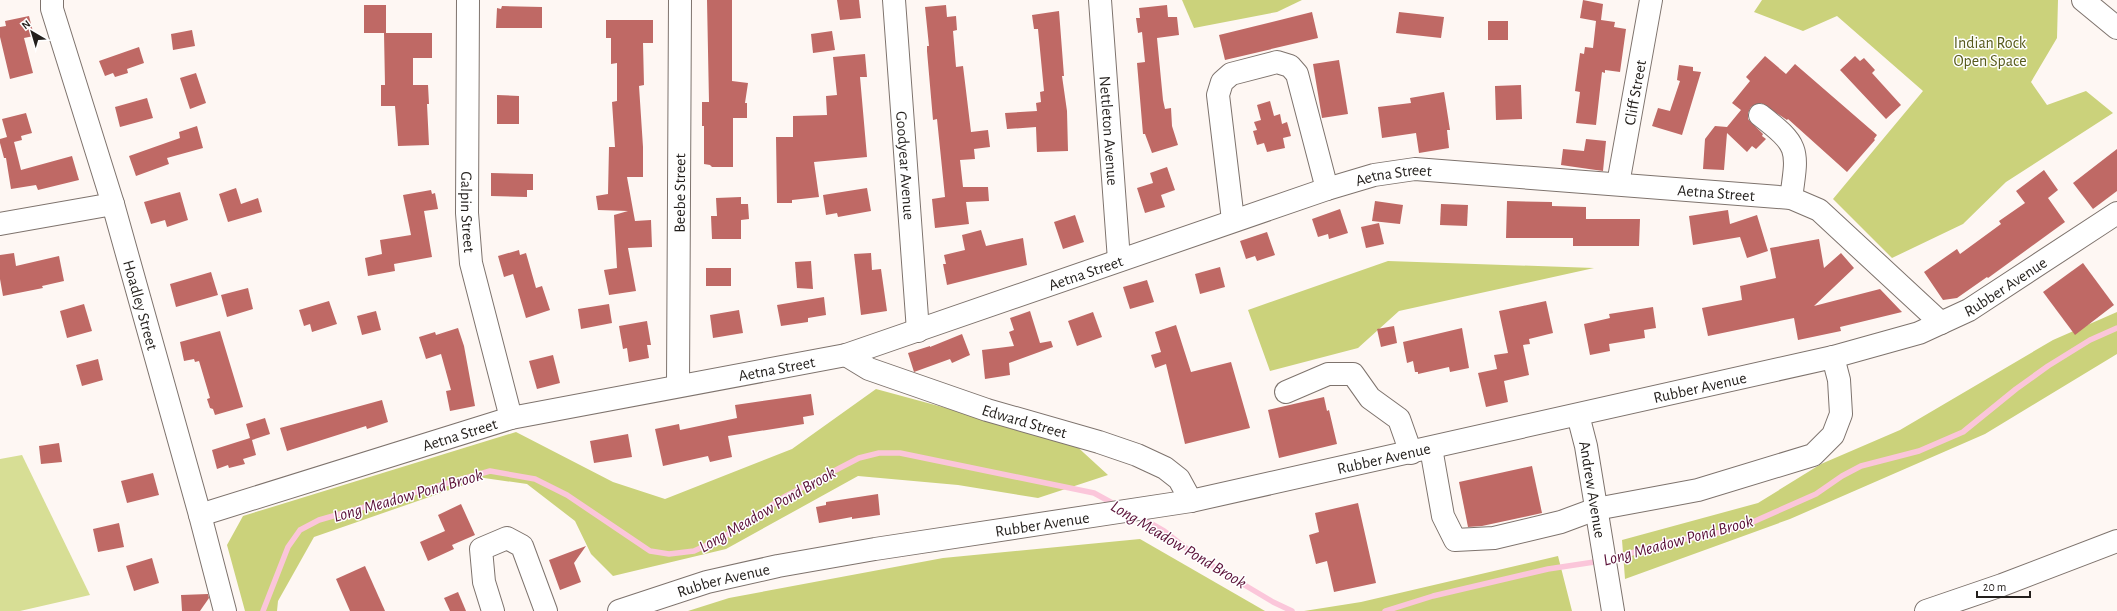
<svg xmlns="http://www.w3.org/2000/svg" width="2117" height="611" viewBox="0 0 2117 611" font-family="'Alegreya Sans',sans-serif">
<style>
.green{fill:#d7de95}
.forest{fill:#cbd27b}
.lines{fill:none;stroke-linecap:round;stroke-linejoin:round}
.stream{stroke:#fbc6da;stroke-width:5.5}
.building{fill:#bf6965}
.minor-casing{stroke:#7e736d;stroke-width:24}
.minor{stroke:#fff;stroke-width:22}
.labels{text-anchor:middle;stroke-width:3;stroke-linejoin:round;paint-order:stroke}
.park-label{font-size:16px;fill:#575a1c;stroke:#fff}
.street-label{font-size:16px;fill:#231f1c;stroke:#fff}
.water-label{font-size:17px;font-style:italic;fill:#5a1037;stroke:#fff}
</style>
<rect width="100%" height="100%" fill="#fef7f3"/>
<polygon class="green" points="22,455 90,595 20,611 0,611 0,459"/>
<g class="forest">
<polygon points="1182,0 1302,0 1277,12 1194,28"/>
<polygon points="1762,0 2058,0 2057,38 2031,82 2047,105 2086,91 2113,113 2006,182 1963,224 1892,258 1833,199 1923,91 1837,16 1803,31 1754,12"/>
<polygon points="1388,261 1594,268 1399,311 1358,348 1270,371 1248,310"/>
<polygon points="2117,312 2117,354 1985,434 1790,519 1625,579 1622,540 1758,503 1821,464 1900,430 2053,340"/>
<polygon points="876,389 1072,442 1108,475 1038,498 958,485 858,476 726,549 613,576 591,554 575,521 527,484 484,478 314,537 278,601 277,611 245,611 227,545 243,516 516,432 613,482 665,499 792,449"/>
<polygon points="1140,539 1265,611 688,611 729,598 943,558"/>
<polygon points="1558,556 1572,611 1304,611 1361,602"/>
</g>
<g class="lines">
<g class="stream">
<polyline points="1138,516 1164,531 1196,556 1273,602 1292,611"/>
<polyline points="1609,560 1667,542 1710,535 1746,525 1816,494 1842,476 1861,466 1919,451 1963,432 2016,389 2048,366 2090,340 2117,328"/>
<polyline points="263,611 288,547 300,530 319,520 490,471 535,479 567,495 650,551 669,554 694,551 722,538 784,497 859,458 879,453 900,453 1094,493 1116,505"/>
<polyline points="1385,611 1433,596 1548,569 1601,561"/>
</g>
</g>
<g class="building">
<polygon points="707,0 732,0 732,81 748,83 745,103 747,103 747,118 733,118 733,167 712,167 710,165 704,164 704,126 702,126 702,102 709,102"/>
<polygon points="837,0 859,0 861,18 840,20"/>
<polygon points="1583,0 1603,4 1601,20 1615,22 1614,27 1626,29 1620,72 1605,70 1605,73 1602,72 1596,125 1576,123 1580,92 1575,91 1580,53 1584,54 1585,47 1593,48 1596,21 1580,18"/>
<rect x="364" y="5" width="22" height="28"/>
<polygon points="946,5 947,17 956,16 957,30 953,31 956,67 963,66 971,132 988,130 990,147 974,149 975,159 960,160 963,187 988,187 989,201 966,202 969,224 935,228 932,199 945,197 937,119 933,120 927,51 927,46 929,46 925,7"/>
<polygon points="1167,5 1168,17 1177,17 1179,35 1157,38 1163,100 1165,109 1171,108 1172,126 1178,145 1152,153 1145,134 1143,134 1137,63 1145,62 1142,32 1138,33 1136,18 1140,18 1139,8"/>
<polygon points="502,6 542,7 542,28 496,28 497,8 501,9"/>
<polygon points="1059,11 1064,76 1062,76 1067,111 1068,151 1037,152 1036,127 1007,129 1005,113 1037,111 1036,103 1041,102 1040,92 1044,91 1038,29 1034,29 1032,15"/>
<polygon points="1312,12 1318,38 1225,60 1219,35"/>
<polygon points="1399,12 1444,17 1441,38 1396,33"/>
<polygon points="29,16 34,36 24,38 33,73 10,79 0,37 0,27 6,26 5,21"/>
<polygon points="606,20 653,20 653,43 643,43 644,85 639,86 643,147 643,177 627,177 635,221 651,220 652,247 628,248 636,291 609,295 604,270 617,268 614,215 628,211 598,210 596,196 608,194 609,147 615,147 612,102 617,101 617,63 611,64 611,38 606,38"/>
<rect x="1488" y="21" width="20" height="19"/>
<polygon points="192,30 195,46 173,50 171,34"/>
<polygon points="832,31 835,50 813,53 811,34"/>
<polygon points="384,33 432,33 432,58 413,58 413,85 428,85 429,104 427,104 429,145 398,146 395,106 381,106 381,85 385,85"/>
<polygon points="139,47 144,63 127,69 128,73 115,77 113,73 105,76 99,61"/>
<polygon points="865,54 867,77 860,77 867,157 814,162 819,197 792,200 792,203 777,203 776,137 793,137 793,116 827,115 826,96 837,95 833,57"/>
<polygon points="1765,56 1786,74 1795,64 1877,135 1874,139 1875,140 1847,172 1788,119 1787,120 1761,103 1751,107 1748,113 1748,119 1763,134 1762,136 1766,139 1756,149 1752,146 1747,152 1727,133 1724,170 1703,169 1705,139 1715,126 1727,127 1741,110 1732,103 1750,81 1746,77"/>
<polygon points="1855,56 1860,61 1864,58 1875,70 1872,73 1901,105 1886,119 1840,70"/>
<polygon points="1339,60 1348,114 1322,118 1313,64"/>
<polygon points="1679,65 1693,67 1693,71 1701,72 1682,135 1652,126 1658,108 1670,111 1680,81 1677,80"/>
<polygon points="196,73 206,103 190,109 180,78"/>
<polygon points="1521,85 1522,119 1496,120 1495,86"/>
<polygon points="1444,92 1450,130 1447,130 1449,148 1419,153 1416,133 1382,138 1378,107 1411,103 1410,98"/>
<polygon points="497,95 519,96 519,124 497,124"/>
<polygon points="147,98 153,118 120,127 115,107"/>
<polygon points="1270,101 1274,116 1280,114 1282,124 1287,122 1291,136 1283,138 1285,148 1267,152 1264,143 1257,145 1253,131 1257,130 1254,122 1261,120 1257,105"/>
<polygon points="26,113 32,133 21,136 22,140 14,142 21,170 72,156 79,180 38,190 36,185 11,189 6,158 4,158 0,143 0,139 7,137 2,119"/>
<polygon points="197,126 203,148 167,158 169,164 136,176 129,156 180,138 179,132"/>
<polygon points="1586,139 1606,141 1603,171 1561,165 1563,149 1584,151"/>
<polygon points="2117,149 2117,191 2093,209 2073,183"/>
<polygon points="1167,167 1175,190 1161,195 1165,207 1145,213 1137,188 1153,183 1150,173"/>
<polygon points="2044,170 2058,190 2048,198 2065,222 1988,278 1987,277 1957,298 1943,300 1924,272 1957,249 1960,254 2001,224 1999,221 2025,203 2016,191"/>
<polygon points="491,173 533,174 533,190 527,190 527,197 491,196"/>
<polygon points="236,188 241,204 258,198 262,212 228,222 219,194"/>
<polygon points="867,188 871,211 838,217 837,213 826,215 823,195"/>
<polygon points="431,190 432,194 435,193 438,209 424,211 432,257 394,264 395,271 368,276 365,258 382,254 380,240 411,235 403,195"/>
<polygon points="180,192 188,220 167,227 165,220 151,224 144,202"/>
<polygon points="741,197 741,204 748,204 749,219 741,220 741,239 712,239 711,216 717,216 716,198"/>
<polygon points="1375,201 1403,205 1400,224 1372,221"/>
<polygon points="1507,201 1552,202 1552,206 1586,207 1586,219 1640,219 1639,246 1573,246 1573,238 1506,238"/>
<polygon points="1441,204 1468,205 1467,226 1440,225"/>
<polygon points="1340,209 1348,233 1329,239 1328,234 1318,237 1312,219"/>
<polygon points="1728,210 1730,224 1757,215 1768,251 1747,258 1740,237 1693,245 1689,216"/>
<polygon points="1075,215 1084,242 1063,249 1054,222"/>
<polygon points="1379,223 1384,244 1366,248 1361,227"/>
<polygon points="981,230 986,246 1023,238 1027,265 947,285 943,264 946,264 944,255 965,250 962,235"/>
<polygon points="1267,232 1275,255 1257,261 1255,256 1246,259 1240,241"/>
<polygon points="1819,239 1824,268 1841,253 1854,268 1814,306 1880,289 1902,312 1840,327 1841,331 1798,340 1794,318 1708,336 1702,308 1742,300 1740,286 1776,278 1770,248"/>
<polygon points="519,250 520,255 526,253 536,288 542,286 550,310 526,318 513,274 504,277 498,256"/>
<polygon points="14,253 16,266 59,256 64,281 42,286 43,288 3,296 0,279 0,255"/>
<polygon points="871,253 872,270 881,269 887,311 861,315 854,254"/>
<polygon points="811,261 813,289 797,288 795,262"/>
<polygon points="2083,263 2114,305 2075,335 2043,292"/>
<polygon points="1220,267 1225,287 1200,294 1195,274"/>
<rect x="706" y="268" width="25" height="18"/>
<polygon points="211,272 218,295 176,307 170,284"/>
<polygon points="1147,280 1154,302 1130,309 1123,287"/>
<polygon points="248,288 253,309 227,317 221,295"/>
<polygon points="824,297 826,315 808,318 808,322 781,326 777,305"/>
<polygon points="329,301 337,324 312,332 310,324 304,326 299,310"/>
<polygon points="1546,301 1553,333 1529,339 1530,344 1523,345 1529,375 1504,381 1508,402 1486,407 1478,373 1497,369 1494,355 1508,353 1499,311"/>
<polygon points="84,304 92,331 67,338 60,311"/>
<polygon points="609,304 612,323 581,329 578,309"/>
<polygon points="1653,307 1656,328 1644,330 1645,338 1609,344 1610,351 1590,355 1584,324 1610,318 1609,314"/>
<polygon points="739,310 743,333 713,338 710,315"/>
<polygon points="376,311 381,330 362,335 357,316"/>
<polygon points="1030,311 1040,343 1051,341 1053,347 1009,363 1010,375 985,379 982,350 1014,346 1009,332 1014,330 1010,318"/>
<polygon points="1093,312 1102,337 1077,346 1068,321"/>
<polygon points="647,321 651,345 647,345 649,358 629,362 627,348 623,349 619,326"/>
<polygon points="1176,325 1191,372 1231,362 1250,428 1185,444 1166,364 1155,368 1151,355 1161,352 1155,332"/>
<polygon points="1394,326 1397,343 1381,347 1377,329"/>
<polygon points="458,328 464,346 475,406 450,411 446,391 451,390 441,354 426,359 419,337 435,332 436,335"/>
<polygon points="1462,328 1469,368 1450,372 1449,367 1418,374 1418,372 1415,372 1413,361 1407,363 1403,342"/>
<polygon points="220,331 243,407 215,415 213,409 210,408 207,399 210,398 199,361 195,362 194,359 184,361 180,342"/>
<polygon points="962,334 970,355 952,363 950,359 914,372 908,353 930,346 930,347"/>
<polygon points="553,355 560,383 537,389 529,361"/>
<polygon points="98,359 103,380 82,386 76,365"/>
<polygon points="811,394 814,415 803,417 804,424 728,436 732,457 710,462 708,456 663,466 655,429 679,424 680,430 737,418 735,405"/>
<polygon points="1324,397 1327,411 1329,410 1337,444 1279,458 1268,410"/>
<polygon points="382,400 388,422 367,429 366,426 287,451 280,428"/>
<polygon points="265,418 270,434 252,440 256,455 243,459 245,464 229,468 228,465 217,469 212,450 250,438 246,424"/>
<polygon points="628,434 632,457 594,463 590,441"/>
<polygon points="59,443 62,462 41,464 39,446"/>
<polygon points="1532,466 1542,513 1482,526 1468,527 1459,482"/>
<polygon points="153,473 159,495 127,503 121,481"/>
<polygon points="878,494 880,515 852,519 852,517 819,523 816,507 826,505 826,502"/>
<polygon points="1358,503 1376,583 1334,592 1327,561 1316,564 1309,535 1319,532 1315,513"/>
<polygon points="461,504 475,535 452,545 454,549 428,561 420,542 445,531 438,515"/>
<polygon points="119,523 124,547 98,552 93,529"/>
<polygon points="586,546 574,563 581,582 560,590 549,560"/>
<polygon points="152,558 159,583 134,591 126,566"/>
<polygon points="365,566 385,611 350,611 336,579"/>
<polygon points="458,592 466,611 450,611 444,598"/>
<polygon points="208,594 209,598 200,611 182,611 181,595"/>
</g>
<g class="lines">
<defs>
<g id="minor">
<path id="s1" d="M52,0V9L113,204L200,515L225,611"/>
<path id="s2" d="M468,0L467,213L471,263L511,418"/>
<path id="s3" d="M894,0L918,331"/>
<path id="s4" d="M1100,0L1119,260"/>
<polyline points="2083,0 2117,28"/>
<path d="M1760,115C1800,146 1798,149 1791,198"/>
<path id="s5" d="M1618,184L1651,0"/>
<polyline points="1233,220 1218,95 1222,82 1231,74 1277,62 1290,66 1297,74 1327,189"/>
<polyline points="0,224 113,204"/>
<path id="s6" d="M846,355L869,369L987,410L1099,442L1137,455L1165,468L1179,479L1191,501"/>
<path id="s7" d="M678,385L680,0"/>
<polyline points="1286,392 1328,374 1353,374 1370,398 1399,419 1411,453"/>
<path id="s8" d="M1578,415L1586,446L1613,611"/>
<polyline points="1431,448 1443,516 1455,540 1494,538 1561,522 1596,509 1698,490 1813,455 1833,435 1841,414 1839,380 1833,357"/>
<path id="s9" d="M200,515L511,418L846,355L1327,189L1374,175L1415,169L1791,198L1819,210L1941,323"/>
<polyline points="493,611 484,582 481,549 507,538 522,546 546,611"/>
<path id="s10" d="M619,611L707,582L778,566L875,549L1191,501L1833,357L1919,333L1969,310L2117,213"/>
<polyline points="1926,611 2002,585 2117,541"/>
</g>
</defs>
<use href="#minor" class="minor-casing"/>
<use href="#minor" class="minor"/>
</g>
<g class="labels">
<g class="park-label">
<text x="1990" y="48">Indian Rock<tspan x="1990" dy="18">Open Space</tspan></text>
</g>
<g class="street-label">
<text dy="6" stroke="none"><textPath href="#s5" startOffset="93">Cliff Street</textPath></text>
<text dy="6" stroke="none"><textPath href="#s4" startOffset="131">Nettleton Avenue</textPath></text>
<text dy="6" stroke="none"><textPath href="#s3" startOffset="166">Goodyear Avenue</textPath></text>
<text dy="6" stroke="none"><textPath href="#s9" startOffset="1244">Aetna Street</textPath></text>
<text dy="6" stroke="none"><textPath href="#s9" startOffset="1568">Aetna Street</textPath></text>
<text dy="6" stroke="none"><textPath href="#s7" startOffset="192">Beebe Street</textPath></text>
<text dy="6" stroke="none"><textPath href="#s2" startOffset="212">Galpin Street</textPath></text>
<text dy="6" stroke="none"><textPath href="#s9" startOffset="920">Aetna Street</textPath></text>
<text dy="6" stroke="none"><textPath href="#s10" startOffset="1429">Rubber Avenue</textPath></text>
<text dy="6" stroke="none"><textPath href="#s1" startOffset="318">Hoadley Street</textPath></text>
<text dy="6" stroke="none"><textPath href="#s9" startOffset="596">Aetna Street</textPath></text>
<text dy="6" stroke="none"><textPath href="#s10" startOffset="1105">Rubber Avenue</textPath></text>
<text dy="6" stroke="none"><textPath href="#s6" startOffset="191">Edward Street</textPath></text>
<text dy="6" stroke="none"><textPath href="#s9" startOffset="272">Aetna Street</textPath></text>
<text dy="6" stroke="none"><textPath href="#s10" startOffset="781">Rubber Avenue</textPath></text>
<text dy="6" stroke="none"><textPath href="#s8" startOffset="76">Andrew Avenue</textPath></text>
<text dy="6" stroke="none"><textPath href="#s10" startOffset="433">Rubber Avenue</textPath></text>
<text dy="6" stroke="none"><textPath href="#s10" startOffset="109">Rubber Avenue</textPath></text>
</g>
<g class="water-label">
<text transform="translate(408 495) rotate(-16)" y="6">Long Meadow Pond Brook</text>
<text transform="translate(767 509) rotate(-30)" y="6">Long Meadow Pond Brook</text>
<text transform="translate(1678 540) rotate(-15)" y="6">Long Meadow Pond Brook</text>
<text transform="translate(1179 544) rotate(31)" y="6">Long Meadow Pond Brook</text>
</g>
</g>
<g transform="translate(32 32) rotate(322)" stroke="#ffffff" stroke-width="3" paint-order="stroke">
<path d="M0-3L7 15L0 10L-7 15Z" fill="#231f1c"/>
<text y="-6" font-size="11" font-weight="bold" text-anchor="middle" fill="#231f1c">N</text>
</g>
<path d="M1977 591v6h53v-6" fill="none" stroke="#231f1c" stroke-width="2"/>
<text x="1983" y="591" font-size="12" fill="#231f1c" stroke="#ffffff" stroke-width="3" paint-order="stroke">20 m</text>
</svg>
